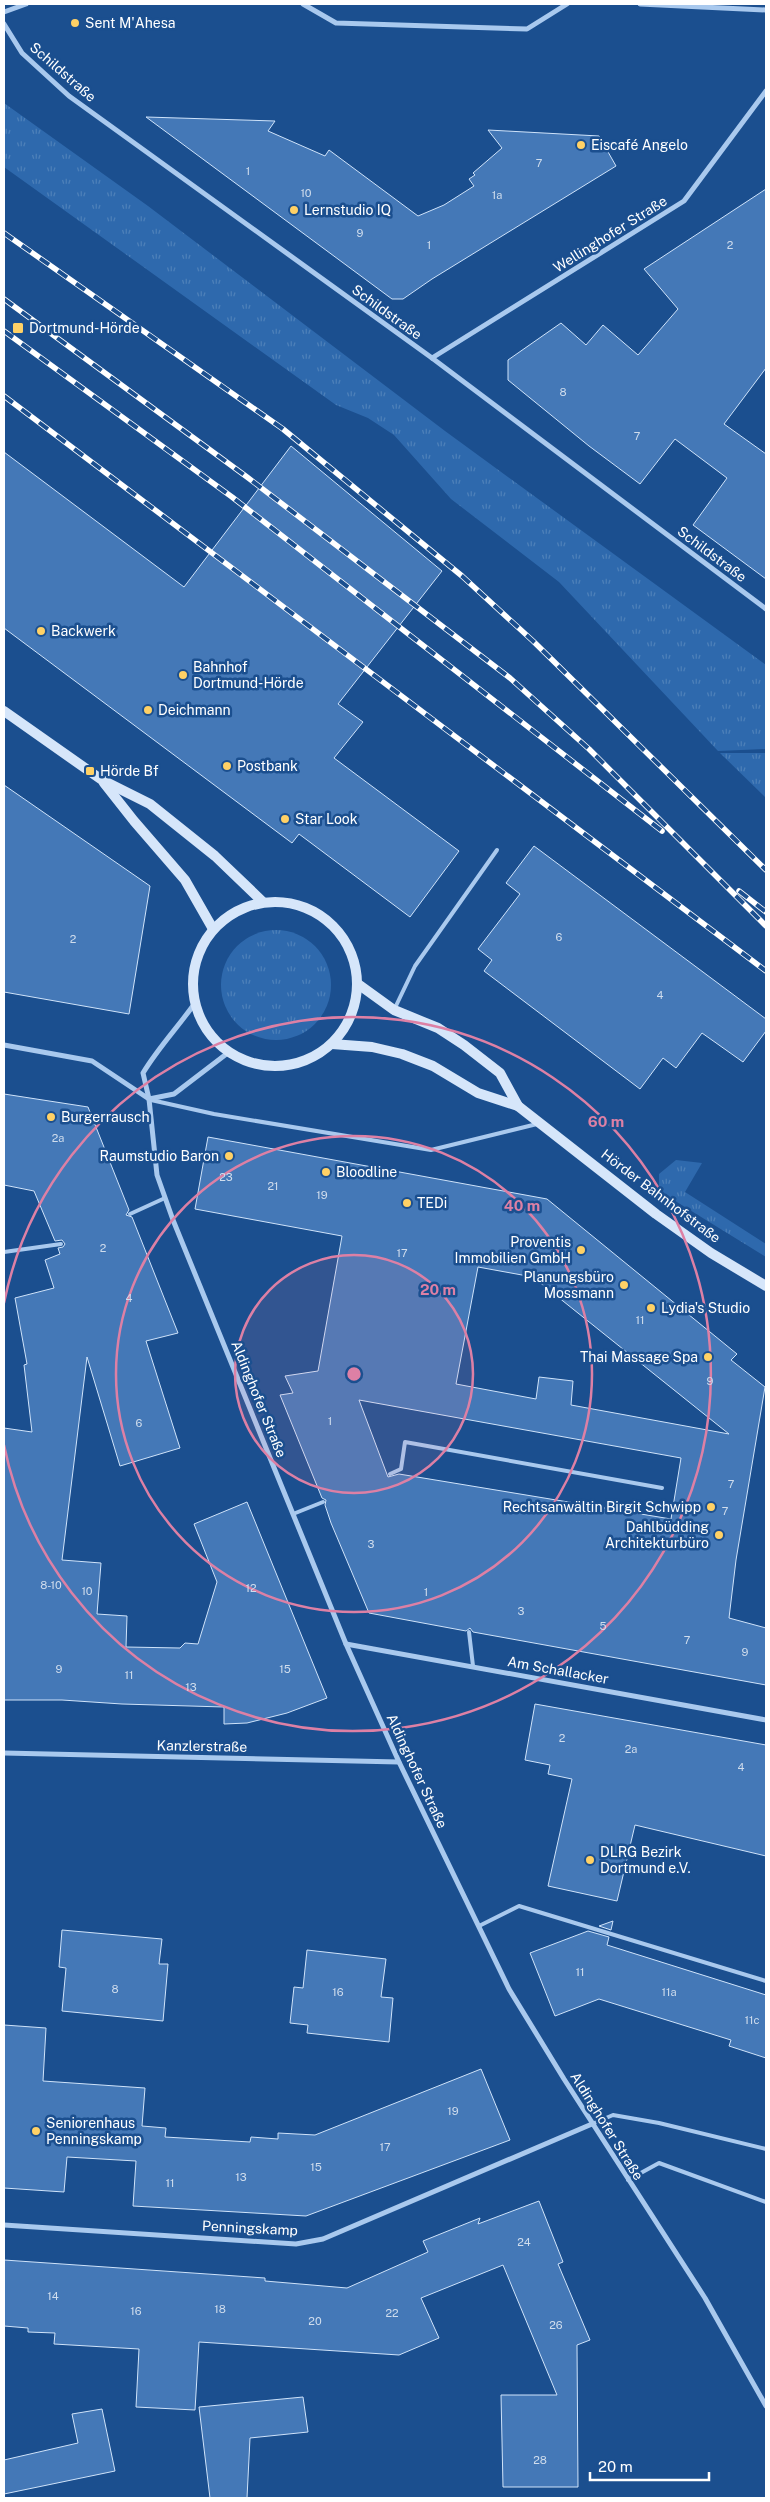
<svg xmlns="http://www.w3.org/2000/svg" width="770" height="2502" viewBox="0 0 770 2502" font-family="'Public Sans',sans-serif">
<style>
.grass{fill:url(#grass-tufts)}
.building{fill:#4478b7;stroke:#cfe3fa;fill-rule:evenodd}
.lines{fill:none;stroke-linecap:round;stroke-linejoin:round}
.service{stroke:#a9c9ee;stroke-width:4}
.minor{stroke:#a9c9ee;stroke-width:5}
.secondary{stroke:#d6e6fa;stroke-width:10}
.rail-casing{stroke:#fff;stroke-width:5.5}
.rail{stroke:#1b4f8f;stroke-width:4;stroke-dasharray:11;stroke-linecap:butt}
.ring{fill:none;stroke:#dd80a5;stroke-width:2.5}
.poi-dot{fill:#ffd166;stroke:#1b4f8f;stroke-width:2}
.labels{text-anchor:middle;stroke-width:5;stroke-linejoin:round;paint-order:stroke}
.number-label{font-size:11px;fill:#d0dded}
.poi-label{font-size:14px;fill:#fff;stroke:#1b4f8f;text-anchor:start}
.street-label{font-size:14px;fill:#fff;stroke:#1b4f8f}
.centre{fill:#dd80a5;stroke:#1b4f8f;stroke-width:2.5}
.ring-label{font-size:15px;text-anchor:middle;font-weight:bold;fill:#dd80a5;stroke:#1b4f8f;stroke-width:5;stroke-linejoin:round;paint-order:stroke}
</style>
<defs>
<pattern id="grass-tufts" width="24" height="20" patternUnits="userSpaceOnUse" patternTransform="scale(1.25)"><rect width="24" height="20" fill="#2e69ad"/><path d="M3 7l-1-3M5 7V3M7 7l1-3M15 17l-1-3M17 17v-4M19 17l1-3" fill="none" stroke="#4d80b9"/></pattern>
</defs>
<rect width="100%" height="100%" fill="#1b4f8f"/>
<g class="grass">
<polygon points="4,103 148,206 445,431 766,665 766,749 718,751 559,582 451,499 394,435 368,418 336,405 4,167"/>
<polygon points="720,753 766,753 766,798"/>
<circle cx="276" cy="985" r="55"/>
<polygon points="676,1160 702,1163 685,1192 766,1244 766,1257 659,1191 659,1174"/>
</g>
<g class="building">
<polygon points="146,117 275,121 268,131 325,156 329,150 418,216 444,205 474,186 469,179 475,175 473,173 502,148 488,130 599,136 616,166 432,279 403,299 392,299"/>
<polygon points="766,189 766,368 724,424 766,454 766,579 693,525 727,478 675,439 640,484 589,446 508,380 508,360 561,323 586,345 603,325 638,355 678,309 644,269"/>
<polygon points="291,446 442,571 338,704 363,722 334,758 459,851 410,917 299,834 292,843 4,628 4,452 184,587"/>
<polygon points="4,785 150,886 129,1014 4,992"/>
<polygon points="534,846 766,1019 766,1031 743,1062 702,1033 676,1068 663,1058 640,1089 484,971 492,960 478,949 520,894 506,883"/>
<polygon points="4,1094 88,1107 129,1210 126,1215 132,1217 178,1333 146,1341 180,1448 120,1466 87,1357 62,1560 101,1563 97,1614 127,1616 126,1647 180,1648 185,1643 198,1644 217,1582 194,1524 247,1502 327,1698 287,1713 247,1723 224,1724 224,1707 122,1704 62,1700 4,1700 4,1428 32,1432 24,1365 27,1364 15,1298 54,1288 45,1260 60,1254 58,1248 63,1247 65,1244 62,1240 55,1241 34,1191 4,1185"/>
<path d="M208,1137L547,1199L737,1354L731,1360L765,1387L736,1560L729,1618L766,1628V1685L473,1632L470,1628L466,1631L369,1613L331,1523L325,1505L326,1500L322,1498L280,1395L293,1393L285,1376L318,1371L342,1236L195,1209ZM478,1267L533,1277L729,1434L571,1405L573,1381L539,1377L536,1399L456,1384ZM359,1400L681,1458L671,1519L399,1474L388,1477Z"/>
<polygon points="535,1704 766,1745 766,1856 635,1825 617,1901 548,1886 572,1779 548,1774 550,1765 525,1760"/>
<polygon points="613,1921 611,1930 599,1926"/>
<polygon points="62,1930 162,1939 159,1964 168,1964 163,2021 62,2011 66,1968 59,1967"/>
<polygon points="588,1931 609,1937 607,1945 766,1995 766,2058 729,2046 731,2040 599,1999 555,2016 530,1953"/>
<polygon points="307,1950 386,1959 381,1997 393,1998 389,2042 307,2033 308,2025 290,2023 294,1987 303,1988"/>
<polygon points="4,2025 46,2028 43,2081 145,2088 142,2126 166,2128 165,2137 250,2142 251,2137 278,2139 278,2133 315,2135 481,2069 510,2140 306,2216 133,2206 136,2161 67,2157 64,2192 4,2188"/>
<polygon points="539,2201 563,2262 558,2264 590,2340 577,2345 578,2487 503,2487 501,2395 557,2395 503,2265 421,2298 439,2338 399,2355 199,2342 195,2410 136,2407 139,2349 54,2344 55,2333 28,2332 28,2328 4,2326 4,2260 265,2278 265,2281 347,2288 428,2252 423,2241 480,2218 478,2224"/>
<polygon points="303,2397 308,2432 250,2438 247,2498 210,2498 199,2407"/>
<polygon points="102,2409 115,2471 4,2494 4,2460 78,2443 72,2414"/>
</g>
<g class="lines">
<g class="service">
<polyline points="394,1010 415,966 497,850"/>
<polyline points="151,1100 214,1114 431,1150 537,1124"/>
<polyline points="130,1214 165,1198"/>
<polyline points="4,1252 61,1244"/>
<polyline points="390,1474 401,1469 405,1442 662,1488"/>
<polyline points="293,1514 323,1502"/>
<polyline points="469,1632 473,1666"/>
<polyline points="479,1926 519,1906 766,1981"/>
<polyline points="592,2124 613,2115 659,2123 766,2149"/>
<polyline points="628,2180 659,2163 766,2202"/>
</g>
<g class="minor">
<polyline points="303,4 336,23 527,29 567,4"/>
<polyline points="640,4 766,10"/>
<polyline points="4,12 26,4"/>
<polyline points="4,24 22,53 69,96 432,358 766,609"/>
<polyline points="432,358 684,201 766,91"/>
<path d="M195,1003C178,1027 158,1048 143,1073L149,1099L157,1175L173,1220L346,1644L399,1762L509,1989L564,2079L705,2298L766,2406"/>
<polyline points="4,1045 92,1061 149,1099"/>
<polyline points="149,1099 174,1094 229,1052"/>
<polyline points="346,1644 766,1720"/>
<polyline points="4,1753 399,1762"/>
<polyline points="4,2225 296,2244 323,2239 592,2124"/>
</g>
<g class="secondary">
<polyline points="4,711 102,780 150,804 215,856 263,902"/>
<polyline points="104,783 134,821 185,880 213,929"/>
<circle cx="275" cy="984" r="82"/>
<polyline points="358,984 394,1010 438,1028 464,1045 500,1073 518,1106"/>
<polyline points="332,1044 372,1047 402,1054 433,1066 478,1093 518,1106 656,1214 711,1253 766,1286"/>
</g>
<defs>
<g id="rail">
<polyline points="4,233 283,429 462,576 533,641 766,870"/>
<polyline points="4,299 247,477 510,678 589,749 766,926"/>
<polyline points="4,331 232,497 662,831"/>
<polyline points="4,396 766,971"/>
<polyline points="739,891 766,912"/>
</g>
</defs>
<use href="#rail" class="rail-casing"/>
<use href="#rail" class="rail"/>
</g>
<circle cx="354" cy="1374" r="119" fill="#dd80a5" fill-opacity=".12"/>
<g class="ring">
<circle cx="354" cy="1374" r="119"/>
<circle cx="354" cy="1374" r="238"/>
<path d="M4 1303A357 357 0 1 1 4 1445"/>
</g>
<g class="poi-dot">
<circle cx="75" cy="23" r="5"/>
<circle cx="581" cy="145" r="5"/>
<circle cx="294" cy="210" r="5"/>
<rect x="12" y="322" width="12" height="12" rx="2.5"/>
<circle cx="41" cy="631" r="5"/>
<circle cx="183" cy="675" r="5"/>
<circle cx="148" cy="710" r="5"/>
<circle cx="227" cy="766" r="5"/>
<rect x="85" y="766" width="10" height="10" rx="2.5"/>
<circle cx="285" cy="819" r="5"/>
<circle cx="51" cy="1117" r="5"/>
<circle cx="229" cy="1156" r="5"/>
<circle cx="326" cy="1172" r="5"/>
<circle cx="407" cy="1203" r="5"/>
<circle cx="581" cy="1250" r="5"/>
<circle cx="624" cy="1285" r="5"/>
<circle cx="651" cy="1308" r="5"/>
<circle cx="708" cy="1357" r="5"/>
<circle cx="711" cy="1507" r="5"/>
<circle cx="719" cy="1535" r="5"/>
<circle cx="590" cy="1860" r="5"/>
<circle cx="36" cy="2131" r="5"/>
</g>
<g class="labels">
<g class="number-label">
<text x="539" y="167">7</text>
<text x="248" y="175">1</text>
<text x="306" y="197">10</text>
<text x="497" y="199">1a</text>
<text x="360" y="237">9</text>
<text x="429" y="249">1</text>
<text x="730" y="249">2</text>
<text x="563" y="396">8</text>
<text x="637" y="440">7</text>
<text x="559" y="941">6</text>
<text x="73" y="943">2</text>
<text x="660" y="999">4</text>
<text x="58" y="1142">2a</text>
<text x="226" y="1181">23</text>
<text x="273" y="1190">21</text>
<text x="322" y="1199">19</text>
<text x="103" y="1252">2</text>
<text x="402" y="1257">17</text>
<text x="129" y="1302">4</text>
<text x="640" y="1324">11</text>
<text x="710" y="1385">9</text>
<text x="330" y="1425">1</text>
<text x="139" y="1427">6</text>
<text x="731" y="1488">7</text>
<text x="725" y="1515">7</text>
<text x="371" y="1548">3</text>
<text x="51" y="1589">8-10</text>
<text x="251" y="1592">12</text>
<text x="87" y="1595">10</text>
<text x="426" y="1596">1</text>
<text x="521" y="1615">3</text>
<text x="603" y="1630">5</text>
<text x="687" y="1644">7</text>
<text x="745" y="1656">9</text>
<text x="59" y="1673">9</text>
<text x="285" y="1673">15</text>
<text x="129" y="1679">11</text>
<text x="191" y="1691">13</text>
<text x="562" y="1742">2</text>
<text x="631" y="1753">2a</text>
<text x="741" y="1771">4</text>
<text x="580" y="1976">11</text>
<text x="115" y="1993">8</text>
<text x="338" y="1996">16</text>
<text x="669" y="1996">11a</text>
<text x="752" y="2024">11c</text>
<text x="453" y="2115">19</text>
<text x="385" y="2151">17</text>
<text x="316" y="2171">15</text>
<text x="241" y="2181">13</text>
<text x="170" y="2187">11</text>
<text x="524" y="2246">24</text>
<text x="53" y="2300">14</text>
<text x="220" y="2313">18</text>
<text x="136" y="2315">16</text>
<text x="392" y="2317">22</text>
<text x="315" y="2325">20</text>
<text x="556" y="2329">26</text>
<text x="540" y="2464">28</text>
</g>
<g class="poi-label">
<text x="85" y="28">Sent M'Ahesa</text>
<text x="591" y="150">Eiscafé Angelo</text>
<text x="304" y="215">Lernstudio IQ</text>
<text x="29" y="333">Dortmund-Hörde</text>
<text x="51" y="636">Backwerk</text>
<text x="193" y="672">Bahnhof<tspan x="193" dy="16">Dortmund-Hörde</tspan></text>
<text x="158" y="715">Deichmann</text>
<text x="237" y="771">Postbank</text>
<text x="100" y="776">Hörde Bf</text>
<text x="295" y="824">Star Look</text>
<text x="61" y="1122">Burgerrausch</text>
<text x="219" y="1161" text-anchor="end">Raumstudio Baron</text>
<text x="336" y="1177">Bloodline</text>
<text x="417" y="1208">TEDi</text>
<text x="571" y="1247" text-anchor="end">Proventis<tspan x="571" dy="16">Immobilien GmbH</tspan></text>
<text x="614" y="1282" text-anchor="end">Planungsbüro<tspan x="614" dy="16">Mossmann</tspan></text>
<text x="661" y="1313">Lydia's Studio</text>
<text x="698" y="1362" text-anchor="end">Thai Massage Spa</text>
<text x="701" y="1512" text-anchor="end">Rechtsanwältin Birgit Schwipp</text>
<text x="709" y="1532" text-anchor="end">Dahlbüdding<tspan x="709" dy="16">Architekturbüro</tspan></text>
<text x="600" y="1857">DLRG Bezirk<tspan x="600" dy="16">Dortmund e.V.</tspan></text>
<text x="46" y="2128">Seniorenhaus<tspan x="46" dy="16">Penningskamp</tspan></text>
</g>
<g class="street-label">
<text transform="translate(63 72) rotate(41)" y="5">Schildstraße</text>
<text transform="translate(610 234) rotate(-32)" y="5">Wellinghofer Straße</text>
<text transform="translate(387 312) rotate(36)" y="5">Schildstraße</text>
<text transform="translate(712 554) rotate(37)" y="5">Schildstraße</text>
<text transform="translate(661 1196) rotate(37)" y="5">Hörder Bahnhofstraße</text>
<text transform="translate(259 1399) rotate(68)" y="5">Aldinghofer Straße</text>
<text transform="translate(558 1670) rotate(10)" y="5">Am Schallacker</text>
<text transform="translate(202 1746) rotate(1)" y="5">Kanzlerstraße</text>
<text transform="translate(417 1771) rotate(65)" y="5">Aldinghofer Straße</text>
<text transform="translate(607 2126) rotate(58)" y="5">Aldinghofer Straße</text>
<text transform="translate(250 2228) rotate(3)" y="5">Penningskamp</text>
</g>
</g>
<circle cx="354" cy="1374" r="8" class="centre"/>
<g class="ring-label">
<text x="606" y="1127">60 m</text>
<text x="522" y="1211">40 m</text>
<text x="438" y="1295">20 m</text>
</g>
<rect width="770" height="2502" fill="none" stroke="#ffffff" stroke-width="10"/>
<path d="M590 2472v8h119v-8" fill="none" stroke="#ffffff" stroke-width="2.5"/>
<text x="598" y="2472" font-size="15" fill="#ffffff" stroke="#1b4f8f" stroke-width="4" paint-order="stroke">20 m</text>
</svg>
